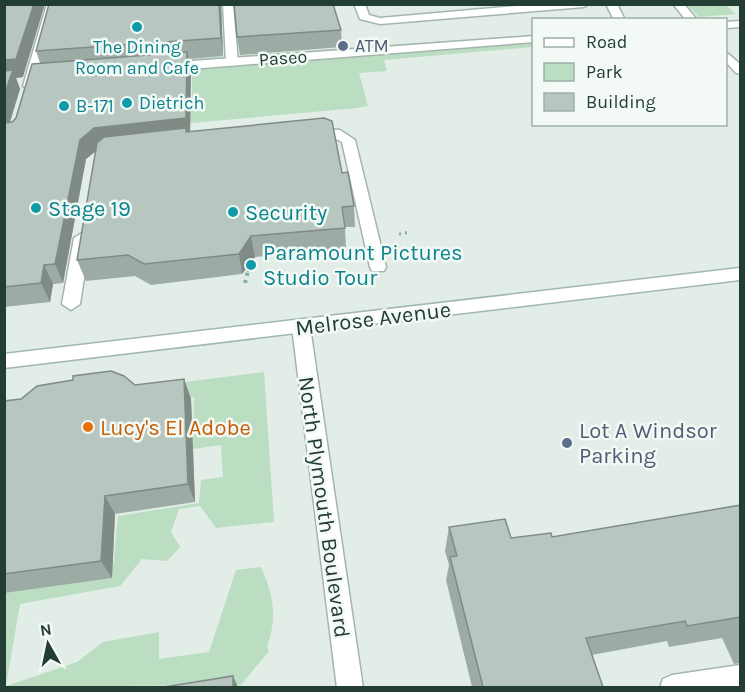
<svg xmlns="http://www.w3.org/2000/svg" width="745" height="692" viewBox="0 0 745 692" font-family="Karla,sans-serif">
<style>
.green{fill:#bbdec2}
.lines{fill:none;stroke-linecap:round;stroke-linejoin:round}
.service-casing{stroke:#a5b5ae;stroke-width:3}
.pedestrian-casing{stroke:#a5b5ae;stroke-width:3}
.minor-casing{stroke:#a5b5ae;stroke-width:3}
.secondary-casing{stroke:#a0b8ae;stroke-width:3}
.path-far1{stroke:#82b19f;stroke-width:3;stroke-dasharray:2 4;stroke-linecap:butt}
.path{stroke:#82b19f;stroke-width:4;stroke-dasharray:3 4.5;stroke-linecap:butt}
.service{fill:#fff;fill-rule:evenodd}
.pedestrian{fill:#fff;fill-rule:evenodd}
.minor{fill:#fff;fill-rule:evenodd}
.secondary{fill:#fff;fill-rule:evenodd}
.wall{fill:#9daba5}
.shaded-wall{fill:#808b86}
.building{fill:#b7c7c0;stroke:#808b86;stroke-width:1.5}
.culture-dot{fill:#0f9aa8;stroke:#f3f9f5;stroke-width:2}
.service-dot{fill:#5c6f8a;stroke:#f3f9f5;stroke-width:2}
.food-dot{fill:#e8710a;stroke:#f3f9f5;stroke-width:2}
.labels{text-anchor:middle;stroke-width:5;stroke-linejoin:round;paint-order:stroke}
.far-service-label{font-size:18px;fill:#4e5e75;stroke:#f3f9f5;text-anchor:start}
.far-culture-label{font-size:18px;fill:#0d838f;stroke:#f3f9f5;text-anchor:start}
.far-street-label{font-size:18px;fill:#223e34;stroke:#f3f9f5}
.culture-label{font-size:22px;fill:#0d838f;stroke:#f3f9f5;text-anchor:start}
.street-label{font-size:22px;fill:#223e34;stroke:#f3f9f5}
.food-label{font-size:22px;fill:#c56008;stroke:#f3f9f5;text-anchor:start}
.service-label{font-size:22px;fill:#4e5e75;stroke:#f3f9f5;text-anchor:start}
</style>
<rect width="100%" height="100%" fill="#e2ede7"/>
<g class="green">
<polygon points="687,5 726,5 736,14 699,17"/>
<polygon points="533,35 533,47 384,60 387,71 359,73 368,106 357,108 137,128 139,106 192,102 192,76 52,86 57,68"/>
<path d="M264,372L274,522L216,528L200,506L179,509L171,532L180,547L167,561L142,559L120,586L20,604L6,686L77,662L103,642L159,632V659L209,652L236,570L261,567C273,594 278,618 267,646L269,651L241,685L5,687L4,591L112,578L118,516L199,503L201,480L223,477L221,445L193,449L194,397L138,404V388Z"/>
</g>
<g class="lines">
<defs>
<g id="service">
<polygon points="47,4 57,4 35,86 29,90 23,86"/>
<polygon points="223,4 233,4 238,62 232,66 226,62"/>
<polygon points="354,4 365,4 369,15 380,18 539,4 589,4 584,7 380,24 360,19"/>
<polygon points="606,4 617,4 625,20 614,20"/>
<polygon points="673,4 684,4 697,20 686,20"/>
<polygon points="726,52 740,64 740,74 736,73 726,62"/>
<polygon points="310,128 340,130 355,140 386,267 384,271 372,271 370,267 342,142 332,137 305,135 303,132"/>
<polygon points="82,233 90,238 80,304 71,310 62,304 74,238"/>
<polygon points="740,665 740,688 660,688 663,679 672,675"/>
</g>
<g id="pedestrian">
<polygon points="740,21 740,27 726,28 726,22"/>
<polygon points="534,36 534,42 165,71 159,67 165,63"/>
</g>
<polygon id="minor" points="301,321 307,322 310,327 363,688 337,688 292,327 295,322"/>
<polygon id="secondary" points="740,268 740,280 4,368 4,354"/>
</defs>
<use href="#service" class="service-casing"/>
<use href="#pedestrian" class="pedestrian-casing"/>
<use href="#minor" class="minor-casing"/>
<use href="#secondary" class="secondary-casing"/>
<g class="path-far1">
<polyline points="399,234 410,232"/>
<polyline points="248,272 249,269"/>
</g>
<polyline class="path" points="245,283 248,271"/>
<use href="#service" class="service"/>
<use href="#pedestrian" class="pedestrian"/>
<use href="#minor" class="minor"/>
<use href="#secondary" class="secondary"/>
</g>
<g class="wall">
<polygon points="4,4 23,77 16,78 20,89 10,123 12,122 16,118 40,63 36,51 221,4 223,56 189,59 191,70 190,132 342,173 354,206 355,227 345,227 346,249 255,257 242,274 151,285 135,276 86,281 77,260 96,151 86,159 63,283 53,284 50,302 4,307"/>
<polygon points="341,30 342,47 240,55 237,37"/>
<polygon points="184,379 191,399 195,502 115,514 112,578 4,593 4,401"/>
<polygon points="741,505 741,663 734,664 722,638 669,647 667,641 592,655 603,687 472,687 446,580 449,565 445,551 449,527 511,538 552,537"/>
</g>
<g class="shaded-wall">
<polygon points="34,4 45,4 23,77 16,78 20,89 7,130 4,132 4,60"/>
<polygon points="219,4 221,4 223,56 221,38"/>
<polygon points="187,52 191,70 190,136 101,147 86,159 63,283 55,264 80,140"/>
<polygon points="251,236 255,257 242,274 239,254"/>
<polygon points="44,265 53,284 50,302 41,283"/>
<polygon points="184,379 191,399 195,502 188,484"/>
<polygon points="105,496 115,514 112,578 101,561"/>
<polygon points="233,676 238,687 233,687"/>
</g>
<g class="building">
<polygon points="4,4 34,4 16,59 4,60"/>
<polygon points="49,4 219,4 221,38 36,51"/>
<polygon points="234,4 333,4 341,30 237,37"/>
<polygon points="187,52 186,118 94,128 80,140 55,264 44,265 41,283 4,287 4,123 12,122 16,118 32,64"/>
<polygon points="13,70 4,95 4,71"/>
<polygon points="324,118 332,121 342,173 348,172 354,206 342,207 345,228 251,236 239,254 144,264 128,255 77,260 97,143 104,137 186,128 186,132"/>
<polygon points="111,371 124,376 135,385 184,379 188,484 105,496 101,561 4,574 4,401 21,399 37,386 73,380 73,376"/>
<polygon points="741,505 741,617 687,626 685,621 586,638 603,687 483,687 450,557 457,556 449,527 505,519 511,538 551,533 552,537"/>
<polygon points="233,676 233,687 164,687"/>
</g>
<g class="culture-dot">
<circle cx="137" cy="27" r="6"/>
<circle cx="127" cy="103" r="6"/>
<circle cx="64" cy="106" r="6"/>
<circle cx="36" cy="208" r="6"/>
<circle cx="233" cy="212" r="6"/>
<circle cx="251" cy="265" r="6"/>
</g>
<g class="service-dot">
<circle cx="343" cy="46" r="6"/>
<circle cx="567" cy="443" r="6"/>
</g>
<circle class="food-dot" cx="88" cy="427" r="6"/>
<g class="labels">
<g class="far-service-label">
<text x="355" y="52">ATM</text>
</g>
<g class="far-culture-label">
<text x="137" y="53" text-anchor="middle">The Dining<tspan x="137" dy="21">Room and Cafe</tspan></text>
<text x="139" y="109">Dietrich</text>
<text x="76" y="112">B-171</text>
</g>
<g class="far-street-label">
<text transform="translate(283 58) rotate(-4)" y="6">Paseo</text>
</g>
<g class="culture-label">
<text x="48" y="216">Stage 19</text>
<text x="245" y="220">Security</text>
<text x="263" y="260">Paramount Pictures<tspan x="263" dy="25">Studio Tour</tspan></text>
</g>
<g class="street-label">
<text transform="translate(373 318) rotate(-7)" y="8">Melrose Avenue</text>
<text transform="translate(325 507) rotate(82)" y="8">North Plymouth Boulevard</text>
</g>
<g class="food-label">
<text x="100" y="435">Lucy's El Adobe</text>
</g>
<g class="service-label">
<text x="579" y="438">Lot A Windsor<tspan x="579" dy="25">Parking</tspan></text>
</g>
</g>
<rect width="745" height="692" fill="none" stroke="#223e34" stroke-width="12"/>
<rect x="532" y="18" width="195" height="108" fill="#f3f9f5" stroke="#9faea8" stroke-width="1.5"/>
<rect x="544" y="38" width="30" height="9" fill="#ffffff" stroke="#9faea8" stroke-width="1.5"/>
<text x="586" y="48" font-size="18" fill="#223e34">Road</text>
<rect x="544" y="63" width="30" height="18" fill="#bbdec2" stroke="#9faea8" stroke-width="1.5"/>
<text x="586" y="78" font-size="18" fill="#223e34">Park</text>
<rect x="544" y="93" width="30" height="18" fill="#b7c7c0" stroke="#9faea8" stroke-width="1.5"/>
<text x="586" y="108" font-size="18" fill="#223e34">Building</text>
<g transform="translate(48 644) rotate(351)" stroke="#f3f9f5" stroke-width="4.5" paint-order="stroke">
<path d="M0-4.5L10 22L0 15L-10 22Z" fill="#223e34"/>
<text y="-9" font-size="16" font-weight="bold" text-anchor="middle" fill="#223e34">N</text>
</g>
</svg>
